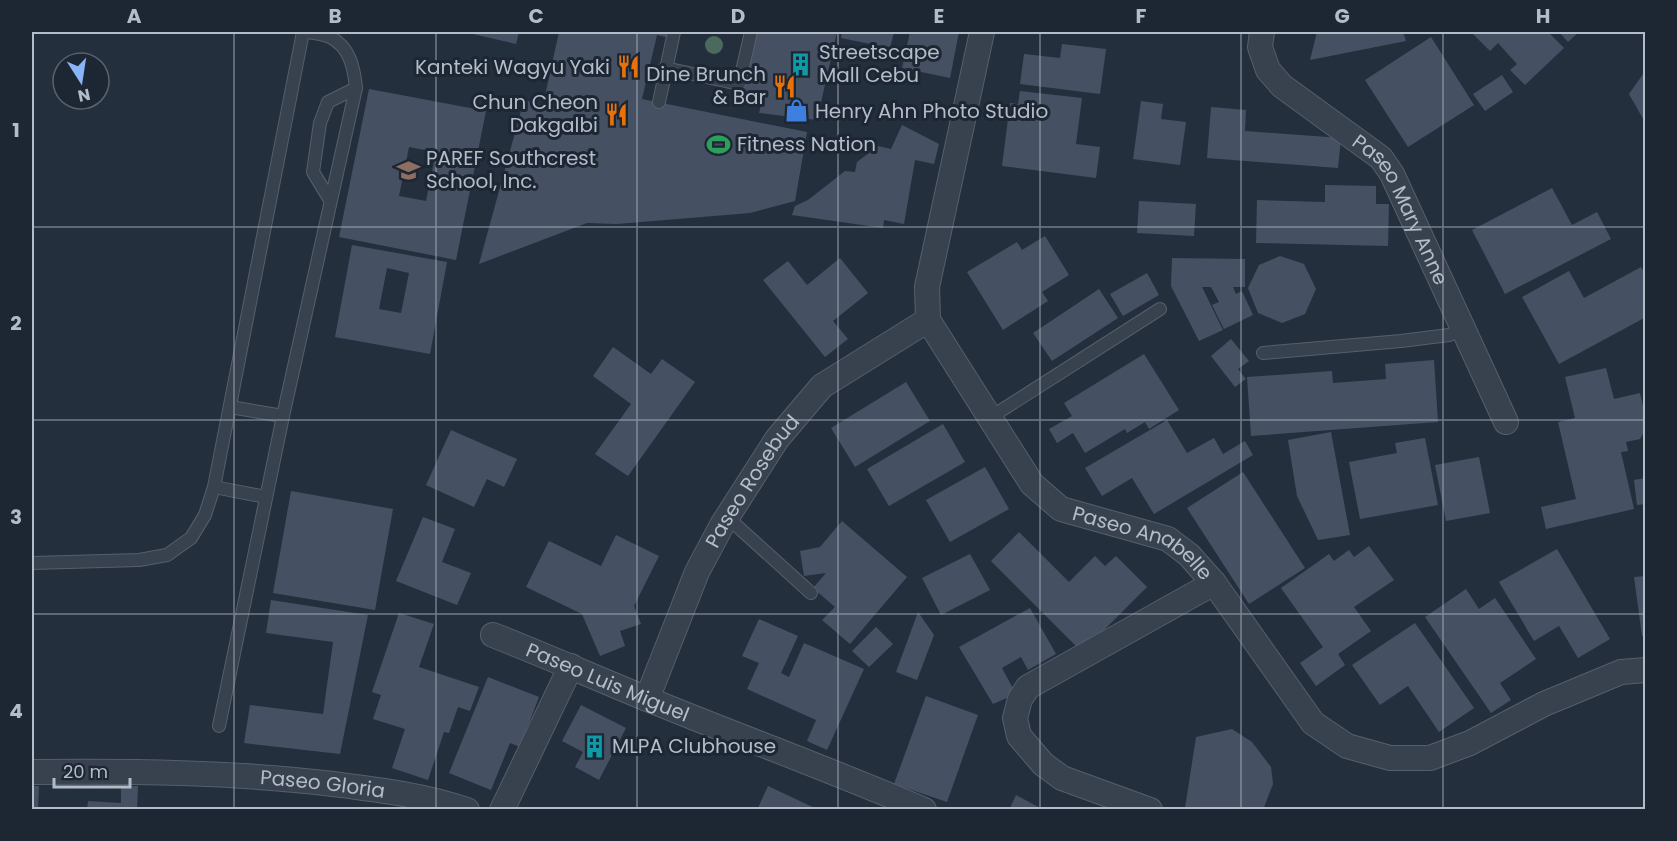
<svg xmlns="http://www.w3.org/2000/svg" width="1677" height="841" viewBox="0 0 1677 841" font-family="Poppins,sans-serif">
<style>
.building{fill:#455162;fill-rule:evenodd}
.lines{fill:none;stroke-linecap:round;stroke-linejoin:round}
.lane-casing{stroke:#565f6c;stroke-width:14}
.street-casing{stroke:#565f6c;stroke-width:26}
.lane{stroke:#38414e;stroke-width:12}
.street{stroke:#38414e;stroke-width:24}
.tree{fill:#4b6a5d}
.grid{fill:none;stroke:#b4bcc9;stroke-width:1.5;stroke-opacity:0.55}
.labels{text-anchor:middle;stroke-width:6;stroke-linejoin:round;paint-order:stroke}
.poi-label{font-size:20px;fill:#b4bcc9;stroke:#1d2633;text-anchor:start}
.street-label{font-size:20px;fill:#b4bcc9;stroke:#1d2633}
.neatline{fill:none;stroke:#b4bcc9;stroke-width:2}
.grid-label{font-size:20px;text-anchor:middle;font-weight:bold;fill:#b4bcc9}
</style>
<rect width="100%" height="100%" fill="#242f3e"/>
<g class="building">
<polygon points="464,32 519,32 516,44"/>
<polygon points="559,32 672,32 670,38 657,35 642,99 807,132 795,201 750,213 617,224 587,223 479,264 524,100 543,105"/>
<polygon points="756,32 837,32 817,120 759,113 763,97 743,93"/>
<polygon points="842,32 894,32 890,48 841,38"/>
<polygon points="910,32 959,32 950,78 902,68"/>
<polygon points="1317,32 1403,32 1406,41 1310,60"/>
<polygon points="1471,32 1548,32 1564,48 1525,85 1510,70 1517,64 1498,43 1490,51"/>
<polygon points="1559,32 1579,32 1568,42"/>
<polygon points="1431,37 1474,105 1408,147 1365,80"/>
<polygon points="1062,44 1106,49 1100,94 1020,84 1024,54 1060,58"/>
<polygon points="1646,70 1646,124 1629,94"/>
<polygon points="1502,75 1513,92 1485,111 1473,94"/>
<path d="M369,89L486,111L456,260L339,237ZM409,147L436,152L426,201L399,196Z"/>
<polygon points="1020,91 1082,98 1076,144 1100,147 1096,178 1002,166 1010,103 1018,104"/>
<polygon points="1141,101 1163,104 1161,119 1186,122 1180,165 1133,159"/>
<polygon points="1211,107 1246,110 1245,131 1341,138 1338,168 1207,158"/>
<polygon points="902,125 939,144 934,164 915,160 904,224 884,220 883,228 792,215 795,206 808,200 845,171 855,172 857,162 878,146 891,149"/>
<polygon points="1325,185 1376,186 1376,204 1389,204 1388,246 1256,243 1257,200 1325,202"/>
<polygon points="1552,188 1572,225 1597,212 1611,239 1505,294 1472,230"/>
<polygon points="1139,201 1196,204 1194,236 1137,233"/>
<polygon points="1045,236 1069,275 1042,292 1048,301 1003,330 967,272 1017,242 1022,250"/>
<path d="M352,245L447,262L430,354L335,337ZM387,268L409,273L401,313L379,309Z"/>
<polygon points="1280,256 1304,264 1316,289 1305,314 1282,323 1258,313 1248,288 1259,265"/>
<polygon points="840,258 868,293 833,321 848,339 825,357 763,280 788,261 807,285"/>
<polygon points="1172,258 1245,259 1245,287 1233,287 1236,294 1242,291 1253,315 1224,329 1212,305 1219,302 1211,287 1202,287 1223,330 1199,341 1171,286"/>
<polygon points="1641,267 1646,275 1646,317 1559,364 1522,297 1569,271 1584,298"/>
<polygon points="1147,273 1159,295 1123,316 1110,294"/>
<polygon points="1099,289 1118,318 1052,361 1033,333"/>
<polygon points="1231,339 1249,361 1238,369 1246,379 1235,387 1211,356"/>
<polygon points="613,347 651,374 662,359 695,382 628,476 595,454 631,404 593,376"/>
<polygon points="1144,354 1179,410 1149,429 1145,422 1127,433 1125,429 1085,453 1073,433 1057,443 1049,429 1072,416 1064,403"/>
<polygon points="1434,360 1438,422 1251,436 1247,377 1332,371 1333,383 1386,379 1385,364"/>
<polygon points="1606,368 1614,399 1640,393 1646,419 1646,429 1640,439 1626,442 1628,451 1621,452 1634,509 1546,529 1541,507 1576,499 1558,422 1575,418 1565,377"/>
<polygon points="906,382 930,421 855,467 831,428"/>
<polygon points="1167,420 1187,453 1214,438 1223,454 1245,441 1253,455 1154,514 1132,478 1102,496 1085,468"/>
<polygon points="943,424 965,462 889,506 867,469"/>
<polygon points="451,430 517,459 504,487 487,479 474,507 426,485"/>
<polygon points="1331,432 1350,535 1318,540 1297,496 1288,440"/>
<polygon points="1425,438 1438,505 1360,519 1349,462 1397,453 1395,443"/>
<polygon points="1479,457 1490,513 1446,521 1435,465"/>
<polygon points="985,467 1009,509 950,542 926,500"/>
<polygon points="1243,472 1305,568 1249,604 1187,508"/>
<polygon points="1646,478 1646,504 1637,505 1634,480"/>
<polygon points="291,491 393,509 375,610 273,593"/>
<polygon points="423,517 455,529 442,562 471,573 457,605 396,581"/>
<polygon points="842,521 907,577 850,644 822,620 835,607 813,588 826,573 804,576 800,551 820,547"/>
<polygon points="1019,532 1069,582 1095,556 1105,566 1116,556 1147,587 1082,652 991,561"/>
<polygon points="616,535 659,556 634,606 641,624 620,631 625,646 600,656 582,614 526,587 549,541 601,566"/>
<polygon points="1369,546 1394,580 1354,607 1371,631 1338,654 1345,665 1316,686 1300,663 1323,647 1281,588 1329,554 1334,561 1349,550 1354,557"/>
<polygon points="1557,549 1610,639 1578,658 1559,626 1534,641 1499,582"/>
<polygon points="970,554 990,590 941,615 922,578"/>
<polygon points="1646,576 1646,636 1642,636 1634,577"/>
<polygon points="1466,589 1479,609 1495,598 1536,659 1500,683 1511,700 1491,713 1425,617"/>
<polygon points="271,600 368,615 340,754 244,743 250,705 323,714 333,642 266,633"/>
<polygon points="1030,608 1056,654 1028,670 1021,657 1002,668 1016,694 993,704 959,647"/>
<polygon points="918,612 934,635 917,680 896,672"/>
<polygon points="399,613 434,624 419,667 479,687 470,711 458,707 449,733 444,732 428,780 392,768 405,729 373,719 381,695 372,692"/>
<polygon points="759,619 798,636 781,673 789,677 804,643 864,669 827,750 807,741 816,720 747,689 759,663 742,656"/>
<polygon points="1415,623 1474,708 1439,732 1408,686 1380,705 1352,665"/>
<polygon points="876,627 893,644 869,667 852,651"/>
<polygon points="488,677 539,697 520,747 510,743 491,790 449,773"/>
<polygon points="926,696 978,715 947,802 894,784"/>
<polygon points="581,705 626,728 599,780 575,767 583,752 562,741"/>
<polygon points="1232,729 1252,742 1271,767 1273,784 1263,810 1191,810 1185,808 1196,737"/>
<polygon points="32,786 39,786 38,810 32,810"/>
<polygon points="121,786 138,786 137,810 87,810 88,801 121,803"/>
<polygon points="768,786 819,810 757,810"/>
<polygon points="1016,795 1044,810 1009,810"/>
</g>
<g class="lines">
<defs>
<g id="lane">
<polyline points="665,68 739,84 751,32"/>
<polyline points="659,102 674,32"/>
<polyline points="330,200 313,172 320,123 328,102 356,88"/>
<polyline points="1263,353 1401,341 1449,335 1463,329"/>
<polyline points="230,407 283,416"/>
<polyline points="991,417 1160,309"/>
<polyline points="214,487 266,497"/>
<polyline points="727,517 811,593"/>
<polyline points="32,563 139,560 167,555 191,538 205,515 214,487 303,32"/>
<path d="M219,726L283,416L356,88C354,68 350,47 330,37C323,34 314,33 306,32"/>
</g>
<g id="street">
<path id="s1" d="M982,32L927,287L928,320L1032,484L1061,509L1168,539L1189,555L1214,583L1313,723L1347,746L1390,758H1430L1470,743L1544,704L1621,672L1646,670"/>
<path id="s2" d="M1262,32L1260,47L1268,70L1282,86L1381,158L1392,174L1506,422"/>
<path id="s3" d="M493,635C544,655 594,677 645,698C737,736 832,770 924,810"/>
<path id="s4" d="M647,699L697,572L722,525L777,439L822,386L928,320"/>
<path id="s5" d="M32,772C132,771 233,772 333,784C380,790 422,795 467,810"/>
<polyline points="502,810 571,666"/>
<polyline points="1150,810 1062,778 1043,764 1019,736 1015,718 1020,699 1028,687 1214,583"/>
</g>
</defs>
<use href="#lane" class="lane-casing"/>
<use href="#street" class="street-casing"/>
<use href="#lane" class="lane"/>
<use href="#street" class="street"/>
</g>
<circle class="tree" cx="714" cy="45" r="9"/>
<path class="grid" d="M234,32V810M436,32V810M637,32V810M838,32V810M1040,32V810M1241,32V810M1443,32V810M32,227H1646M32,420H1646M32,614H1646"/>
<defs>
<symbol id="building-bare" viewBox="-9 -9 18 18"><path d="M-4-6H4V6H1V3H-1V6H-4ZM-2.5-4.3h1.7v1.8h-1.7ZM.8-4.3h1.7v1.8H.8ZM-2.5-1h1.7V.8h-1.7ZM.8-1h1.7V.8H.8Z" fill="#0f9aa8" stroke="#1d2633" stroke-width="2.5" paint-order="stroke"/></symbol>
<symbol id="restaurant-bare" viewBox="-9 -9 18 18"><path d="M-5-6h1v4h1v-4h1v4h1v-4h1v5L-1.5 .5V6h-2V.5L-5-1ZM5-6V6H3V1.5H1.5Q1.5-4 5-6Z" fill="#e8710a" stroke="#1d2633" stroke-width="2.5" paint-order="stroke"/></symbol>
<symbol id="shop-bare" viewBox="-9 -9 18 18"><path d="M-5-2.5h2.3a2.7 3.5 0 0 1 5.4 0H5L5.5 6h-11ZM-1.5-2.5h3a1.5 2.3 0 0 0-3 0Z" fill="#3f7fe0" stroke="#1d2633" stroke-width="2.5" paint-order="stroke"/></symbol>
<symbol id="stadium-bare" viewBox="-9 -9 18 18"><path d="M0-5a6.5 5 0 1 0 0 10a6.5 5 0 1 0 0-10ZM-3.5-1.8h7v3.6h-7Z" fill="#2e9e5b" stroke="#1d2633" stroke-width="2.5" paint-order="stroke"/></symbol>
<symbol id="school-bare" viewBox="-9 -9 18 18"><path d="M0-5L7-2L0 1L-7-2ZM-4 1L0 2.5L4 1V4Q0 6-4 4Z" fill="#8d6e63" stroke="#1d2633" stroke-width="2.5" paint-order="stroke"/></symbol>
</defs>
<g fill-rule="evenodd">
<use href="#building-bare" x="784" y="48" width="33" height="33"/>
<use href="#restaurant-bare" x="612" y="50" width="33" height="33"/>
<use href="#restaurant-bare" x="768" y="70" width="33" height="33"/>
<use href="#shop-bare" x="780" y="94" width="33" height="33"/>
<use href="#restaurant-bare" x="600" y="98" width="33" height="33"/>
<use href="#stadium-bare" x="702" y="128" width="33" height="33"/>
<use href="#school-bare" x="392" y="154" width="33" height="33"/>
<use href="#building-bare" x="578" y="730" width="33" height="33"/>
</g>
<g class="labels">
<g class="poi-label">
<text x="819" y="59">Streetscape<tspan x="819" dy="23">Mall Cebu</tspan></text>
<text x="610" y="74" text-anchor="end">Kanteki Wagyu Yaki</text>
<text x="766" y="81" text-anchor="end">Dine Brunch<tspan x="766" dy="23">&amp; Bar</tspan></text>
<text x="598" y="109" text-anchor="end">Chun Cheon<tspan x="598" dy="23">Dakgalbi</tspan></text>
<text x="815" y="118">Henry Ahn Photo Studio</text>
<text x="737" y="151">Fitness Nation</text>
<text x="426" y="165">PAREF Southcrest<tspan x="426" dy="23">School, Inc.</tspan></text>
<text x="612" y="753">MLPA Clubhouse</text>
</g>
<g class="street-label">
<text dy="7" stroke="none"><textPath href="#s2" startOffset="237">Paseo Mary Anne</textPath></text>
<text dy="7" stroke="none"><textPath href="#s4" startOffset="243">Paseo Rosebud</textPath></text>
<text dy="7" stroke="none"><textPath href="#s1" startOffset="616">Paseo Anabelle</textPath></text>
<text dy="7" stroke="none"><textPath href="#s3" startOffset="124">Paseo Luis Miguel</textPath></text>
<text dy="7" stroke="none"><textPath href="#s5" startOffset="291">Paseo Gloria</textPath></text>
</g>
</g>
<rect width="1677" height="841" fill="none" stroke="#1d2633" stroke-width="66"/>
<g transform="translate(81 81) rotate(168)"><circle r="28" fill="#1d2633" stroke="#59626f" stroke-width="1.5"/>
<path d="M0-4.5L10 22L0 15L-10 22Z" fill="#8ab4f8"/>
<text y="-9" font-size="16" font-weight="bold" text-anchor="middle" fill="#b4bcc9">N</text>
</g>
<path d="M54 778v9h76v-9" fill="none" stroke="#b4bcc9" stroke-width="3"/>
<text x="63" y="778" font-size="18" fill="#b4bcc9" stroke="#1d2633" stroke-width="4.5" paint-order="stroke">20 m</text>
<rect x="33" y="33" width="1611" height="775" class="neatline"/>
<g class="grid-label">
<text x="134" y="23">A</text>
<text x="335" y="23">B</text>
<text x="536" y="23">C</text>
<text x="738" y="23">D</text>
<text x="939" y="23">E</text>
<text x="1141" y="23">F</text>
<text x="1342" y="23">G</text>
<text x="1543" y="23">H</text>
<text x="16" y="137">1</text>
<text x="16" y="330">2</text>
<text x="16" y="524">3</text>
<text x="16" y="718">4</text>
</g>
</svg>
